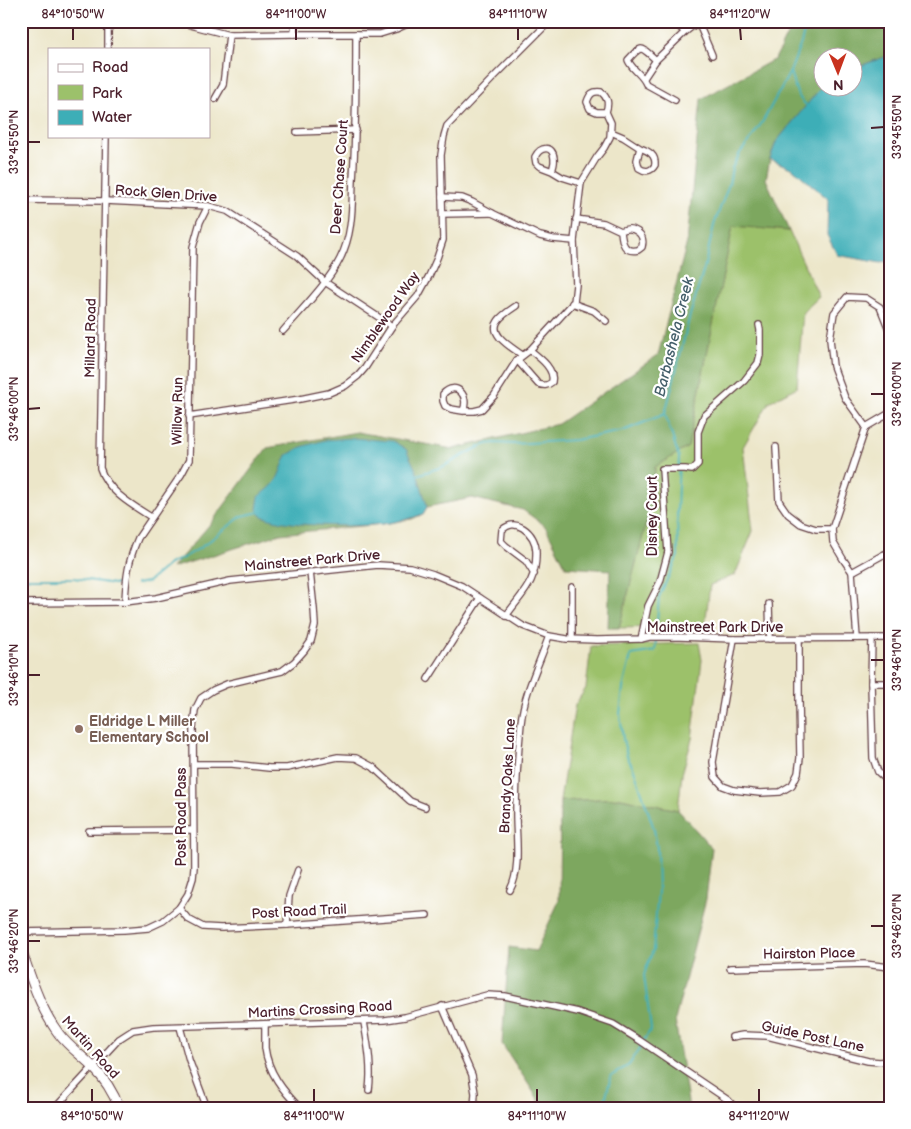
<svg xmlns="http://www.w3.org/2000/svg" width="911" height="1129" viewBox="0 0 911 1129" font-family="'Balsamiq Sans',sans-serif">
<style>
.green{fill:#9cc16b;stroke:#73704b}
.forest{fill:#7da75f;stroke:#646345}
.water{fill:#3daeb7;stroke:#446671}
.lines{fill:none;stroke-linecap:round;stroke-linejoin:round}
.stream{stroke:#3daeb7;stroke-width:2}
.street-casing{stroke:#623d43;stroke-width:8}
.secondary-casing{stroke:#623d43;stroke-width:11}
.street{stroke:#fff;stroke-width:5.5}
.secondary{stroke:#fff;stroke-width:9}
.ticks{fill:none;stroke:#4a1f2b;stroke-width:2}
.education-dot{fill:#8d6e63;stroke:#fff;stroke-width:2}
.labels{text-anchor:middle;stroke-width:4.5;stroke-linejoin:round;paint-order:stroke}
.street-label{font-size:14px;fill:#4a1f2b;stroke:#fff}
.education-label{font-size:14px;font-weight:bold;fill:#785e54;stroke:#fff;text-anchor:start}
.water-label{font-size:15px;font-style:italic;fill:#445f6a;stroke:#fff}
.neatline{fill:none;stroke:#4a1f2b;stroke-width:2}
.ticks-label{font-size:12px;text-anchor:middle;fill:#4a1f2b}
</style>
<rect width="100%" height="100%" fill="#fff"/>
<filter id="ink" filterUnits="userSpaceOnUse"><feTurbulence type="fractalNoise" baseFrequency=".02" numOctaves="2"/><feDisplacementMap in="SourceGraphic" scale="10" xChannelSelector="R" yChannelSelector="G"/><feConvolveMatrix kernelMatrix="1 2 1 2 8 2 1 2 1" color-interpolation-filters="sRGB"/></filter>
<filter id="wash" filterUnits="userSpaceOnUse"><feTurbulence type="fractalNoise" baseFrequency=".0096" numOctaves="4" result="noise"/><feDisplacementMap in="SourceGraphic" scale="20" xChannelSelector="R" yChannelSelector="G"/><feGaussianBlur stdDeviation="1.12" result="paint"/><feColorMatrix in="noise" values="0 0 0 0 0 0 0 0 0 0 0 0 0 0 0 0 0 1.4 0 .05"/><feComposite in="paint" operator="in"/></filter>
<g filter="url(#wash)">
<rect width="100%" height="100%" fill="#ece6c9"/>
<g class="green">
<polygon points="733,225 789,231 819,297 803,312 797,387 769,402 743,447 753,531 735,575 710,585 705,626 619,628 653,497 655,466 688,447"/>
<polygon points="699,643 702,660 692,739 682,774 678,810 621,798 560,801 575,705 586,688 591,646"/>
</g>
<g class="forest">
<polygon points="794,21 890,21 890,55 854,68 854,58 824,58 823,85 776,142 770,159 766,179 789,231 733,226 688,447 655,467 653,497 619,628 608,628 610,570 566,567 545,526 523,510 472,498 427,507 423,514 412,519 382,524 280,534 172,568 211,523 267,448 357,432 453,449 558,424 658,355 687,242 701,99 775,59"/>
<polygon points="621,798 678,810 712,848 706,899 675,1020 689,1108 544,1108 502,1044 509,947 536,951 559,901 560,801"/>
</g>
<g class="water">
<polygon points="890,55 890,261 881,263 837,255 827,235 828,199 793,169 770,159 776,142 823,85 824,88 854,88 854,68"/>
<path d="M352,438L393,441L406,449L416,470L426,502L427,507L423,514C411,519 396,522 383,524C362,527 276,527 261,515C259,513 258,511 257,509L259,496C280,482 277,477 287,455L301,447L325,440Z"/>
</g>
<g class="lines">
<g class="stream">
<polyline points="790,72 798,96 807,106"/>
<polyline points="417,475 442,467 479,447 487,444 495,443 513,444 575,440 623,431 665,414"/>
<polyline points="21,578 74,578 121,585"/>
<polyline points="136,584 148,582 169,564 185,557 200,548 242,516 259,512"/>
<polyline points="656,634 659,597 678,556 677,511 679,457 665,414 690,315 704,269 714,225 729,184 732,168 740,153 751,139 763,121 790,72 801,43 807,21"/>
<polyline points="644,1040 651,1029 644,975 653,950 658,891 657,848 654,829 635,772 627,756 623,739 620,714 623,688 631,655 655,651 656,639"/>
<polyline points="603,1108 611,1076 629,1065 642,1045"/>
</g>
</g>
</g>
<g filter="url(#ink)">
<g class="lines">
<defs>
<g id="street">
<polyline points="175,21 229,35 294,34 380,34 396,29 414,21"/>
<polyline points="673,21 685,32"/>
<polyline points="698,22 712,55"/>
<polyline points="294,34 295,21"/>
<polyline points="108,49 108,31 111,21"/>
<path d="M656,60C641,47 642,44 628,60C632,70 642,74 646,84L675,100"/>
<polyline points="644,78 656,60 685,32 699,21"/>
<polyline points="215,99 223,85 229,35"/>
<polyline points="297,132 356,130"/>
<path d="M611,132L623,137L640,148L637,160L639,168C645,172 651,172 655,165C656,155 649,151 640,148"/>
<path d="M106,136L100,468C107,491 132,505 151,517"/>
<path d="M552,171C553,167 555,163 554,158C553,145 540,146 535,157L536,163L539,166L552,171L562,177L581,183"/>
<polyline points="442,197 462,198 472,202 492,213 540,236 553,239 574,241"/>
<polyline points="21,200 105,201 208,206 227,211 297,256 325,282 392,326"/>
<polyline points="443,214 492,213"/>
<path d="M576,219L604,223L621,231C622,243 624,253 638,250L642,247C646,233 632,225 621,231"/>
<polyline points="572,303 594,311 606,321"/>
<path d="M516,306C510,310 502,315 498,321C488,335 513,348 522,355"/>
<path d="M283,331C302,309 328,283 340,259C353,234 352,206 353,180C356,131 356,83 356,34"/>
<polyline points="890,332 880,307 866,298 847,297 834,313 830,339 833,366 845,398 866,427 890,413"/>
<path d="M517,360L538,384C544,386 547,386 552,382C555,369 540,358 530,350"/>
<path d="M463,411C470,396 456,380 443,394V401L445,406L451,409L463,411H474L482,409L494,396L517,360L530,350L574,302L576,285L574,241L581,183L597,157L604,148L610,137L611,123L606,112C609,103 608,98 601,92C593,91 590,93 587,102L590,109L597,112H606"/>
<polyline points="189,416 300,399 329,393 345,386 358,376 365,368 392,326 418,296 429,276 437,258 443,240 441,155 444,136 447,126 492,79 550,21"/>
<polyline points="776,447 779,501 788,514 801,524 816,529 832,529"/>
<polyline points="852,572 890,551"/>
<polyline points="572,587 572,639"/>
<path d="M125,602C126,578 128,561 138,538L181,475L189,460L193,247L200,222L208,206"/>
<polyline points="21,603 125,602 156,598 230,581 378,565 410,567 433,574 462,586 523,626 549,636 567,639 597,640 641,639 649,637 680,637 734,639 890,638"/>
<polyline points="769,604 770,639"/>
<path d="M506,616C523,592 537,583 536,551C536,542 531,533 523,528C515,523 509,524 502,530L501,541L506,546L526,561L534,574"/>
<polyline points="857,638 852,572 843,559 833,542 832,529 866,427"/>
<polyline points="872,638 871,683 873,758 878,772 890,783"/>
<polyline points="641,639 648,606 660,582 668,552 662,469 685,469 692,470 698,464 698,432 704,416 744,381 758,363 760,355 760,330 759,325"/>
<polyline points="734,639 713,762 715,777 723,786 734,790 760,793 780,792 792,785 798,773 800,758 799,699 799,639"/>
<polyline points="428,679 480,598"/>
<polyline points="871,683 890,683"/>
<polyline points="194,764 232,764 269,768 287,768 338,757 356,758 373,767 410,801 425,807"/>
<polyline points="89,831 193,830"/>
<path d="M510,890C521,870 516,838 516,815C516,784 518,753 521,723C524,693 539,664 549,636"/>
<polyline points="179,908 188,919 203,927 221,928 287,925 427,915"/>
<polyline points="287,925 289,896 298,870"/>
<polyline points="21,932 124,930 148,928 163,921 179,908 188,894 193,878 194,867 193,728 195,710 201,698 213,690 227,684 282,671 294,662 304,651 311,641 315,625 314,609 310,572"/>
<polyline points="730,968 864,964 890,967"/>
<polyline points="442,1006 472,1075 475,1093 474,1108"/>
<path d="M364,1022C368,1046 372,1066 369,1090"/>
<path d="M265,1024C265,1032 265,1040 265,1048C268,1072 283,1091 300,1108"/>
<polyline points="180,1027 189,1060 207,1108"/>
<polyline points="732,1037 743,1035 767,1036 868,1061 880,1062 890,1060"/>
<polyline points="55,1108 119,1039 133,1030 153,1027 385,1020 405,1017 487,995 505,996 578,1012 613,1024 639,1040 728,1100 735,1108"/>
</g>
<path id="secondary" d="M21,949C31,978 40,1009 59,1034C68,1046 81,1055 92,1066C104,1078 113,1091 119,1108"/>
</defs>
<use href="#street" class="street-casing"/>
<use href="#secondary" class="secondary-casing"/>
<use href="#street" class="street"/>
<use href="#secondary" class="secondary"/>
</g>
</g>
<path class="ticks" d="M73,28V40M296,28V40M518,28V40M740,28L741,40M871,128L884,127M28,142H40M871,394H884M28,409L40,408M871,660H884M28,675H40M871,926H884M28,941H40M92,1089V1102M314,1089V1102M537,1089V1102M759,1089V1102"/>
<circle class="education-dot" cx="79" cy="729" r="5"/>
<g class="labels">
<g class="street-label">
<text transform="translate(339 177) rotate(-86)" y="5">Deer Chase Court</text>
<text transform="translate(166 193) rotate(4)" y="5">Rock Glen Drive</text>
<text transform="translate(385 317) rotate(-55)" y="5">Nimblewood Way</text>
<text transform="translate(90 338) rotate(-89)" y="5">Millard Road</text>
<text transform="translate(177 411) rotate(-89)" y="5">Willow Run</text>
<text transform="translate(652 516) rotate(-90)" y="5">Disney Court</text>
<text transform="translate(312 560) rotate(-5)" y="5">Mainstreet Park Drive</text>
<text x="715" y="632">Mainstreet Park Drive</text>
<text transform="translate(507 776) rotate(-87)" y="5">Brandy Oaks Lane</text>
<text transform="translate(181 817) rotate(-90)" y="5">Post Road Pass</text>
<text transform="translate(299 911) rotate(-3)" y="5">Post Road Trail</text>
<text transform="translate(809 953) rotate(-1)" y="5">Hairston Place</text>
<text transform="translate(320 1009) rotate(-3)" y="5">Martins Crossing Road</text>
<text transform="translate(813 1036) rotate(12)" y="5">Guide Post Lane</text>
<text transform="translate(91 1047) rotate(48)" y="5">Martin Road</text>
</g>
<g class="education-label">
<text x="89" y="726">Eldridge L Miller<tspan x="89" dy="16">Elementary School</tspan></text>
</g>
<g class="water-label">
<text transform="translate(674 337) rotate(-76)" y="5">Barbashela Creek</text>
</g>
</g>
<rect width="911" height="1129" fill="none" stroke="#fff" stroke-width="55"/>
<rect x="48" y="48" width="162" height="90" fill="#ffffff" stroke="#b7a5aa"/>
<rect x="58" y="64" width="25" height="8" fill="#ffffff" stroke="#b7a5aa"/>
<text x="92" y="72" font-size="15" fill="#4a1f2b">Road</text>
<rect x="58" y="85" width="25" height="15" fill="#9cc16b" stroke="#b7a5aa"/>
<text x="92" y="98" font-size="15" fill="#4a1f2b">Park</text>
<rect x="58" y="110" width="25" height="15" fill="#3daeb7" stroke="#b7a5aa"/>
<text x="92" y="122" font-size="15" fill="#4a1f2b">Water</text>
<g transform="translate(838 72) rotate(179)"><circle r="24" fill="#ffffff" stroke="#b7a5aa"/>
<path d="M0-4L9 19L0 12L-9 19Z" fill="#c8321e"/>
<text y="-8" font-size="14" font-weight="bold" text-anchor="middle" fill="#4a1f2b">N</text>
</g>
<rect x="28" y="28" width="856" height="1074" class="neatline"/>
<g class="ticks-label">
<text x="73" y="18">84°10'50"W</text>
<text x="296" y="18">84°11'00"W</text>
<text x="518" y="18">84°11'10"W</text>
<text x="740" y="18">84°11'20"W</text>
<text transform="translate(897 127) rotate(-90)" y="4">33°45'50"N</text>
<text transform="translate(14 142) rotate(-90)" y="4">33°45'50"N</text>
<text transform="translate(897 394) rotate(-90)" y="4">33°46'00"N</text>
<text transform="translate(14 409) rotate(-90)" y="4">33°46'00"N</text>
<text transform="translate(897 660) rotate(-90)" y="4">33°46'10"N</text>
<text transform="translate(14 675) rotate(-90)" y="4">33°46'10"N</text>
<text transform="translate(897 926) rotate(-90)" y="4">33°46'20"N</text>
<text transform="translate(14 941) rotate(-90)" y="4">33°46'20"N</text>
<text x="92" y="1120">84°10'50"W</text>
<text x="314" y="1120">84°11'00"W</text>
<text x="537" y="1120">84°11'10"W</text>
<text x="759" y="1120">84°11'20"W</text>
</g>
</svg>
